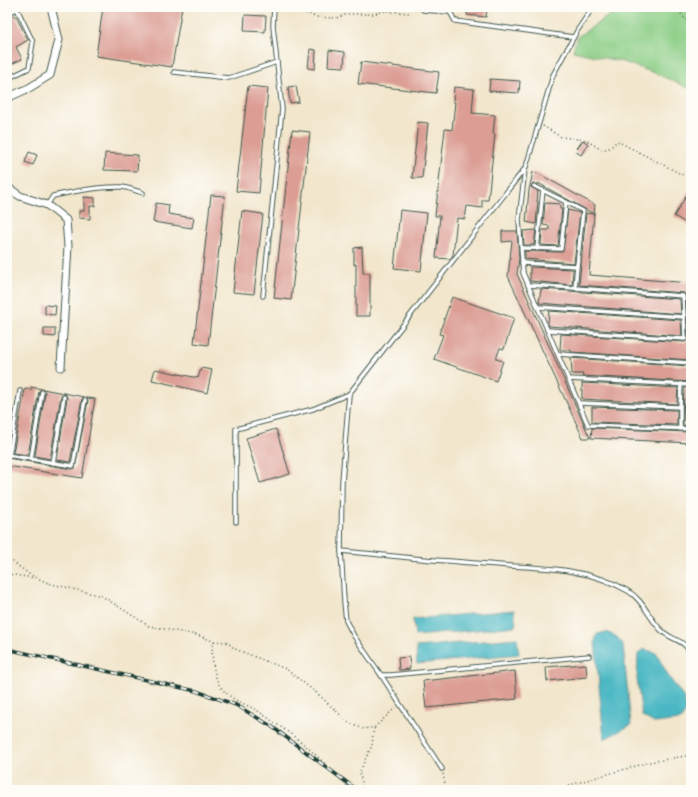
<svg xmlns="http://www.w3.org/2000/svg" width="698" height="797" viewBox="0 0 698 797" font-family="'Playpen Sans',sans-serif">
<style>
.green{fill:#8cce86;stroke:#56865d}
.water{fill:#49b7c3;stroke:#347a7c}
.building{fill:#dc9e94}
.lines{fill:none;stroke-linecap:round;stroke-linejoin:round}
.lane-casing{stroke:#3f564b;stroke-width:5.5}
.street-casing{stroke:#3f564b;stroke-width:9}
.path{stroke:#3f564b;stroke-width:1.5;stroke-dasharray:1 3;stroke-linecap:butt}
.lane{stroke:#fff;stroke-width:3.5}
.street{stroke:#fff;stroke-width:7}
.rail-casing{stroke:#1f3d34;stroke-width:3.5}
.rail{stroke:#fdfcf7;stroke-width:2;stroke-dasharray:6;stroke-linecap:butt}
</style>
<rect width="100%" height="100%" fill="#fdfcf7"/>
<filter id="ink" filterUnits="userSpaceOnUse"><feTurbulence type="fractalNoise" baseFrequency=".025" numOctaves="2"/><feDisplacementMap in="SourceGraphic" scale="8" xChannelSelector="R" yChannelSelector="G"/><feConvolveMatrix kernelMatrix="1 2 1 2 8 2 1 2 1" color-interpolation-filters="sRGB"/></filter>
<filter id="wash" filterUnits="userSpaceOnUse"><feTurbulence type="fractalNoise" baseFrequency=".012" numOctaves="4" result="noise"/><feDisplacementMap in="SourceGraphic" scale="16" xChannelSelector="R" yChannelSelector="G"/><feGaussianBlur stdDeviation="0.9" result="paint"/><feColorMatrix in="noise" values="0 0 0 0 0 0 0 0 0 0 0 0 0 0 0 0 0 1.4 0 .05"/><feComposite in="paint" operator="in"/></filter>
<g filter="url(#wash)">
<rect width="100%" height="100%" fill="#f2e6cc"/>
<polygon class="green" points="622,7 691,7 691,89 655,73 623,62 573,51 577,37"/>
<g class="water">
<polygon points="514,610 516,626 415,636 413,619"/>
<polygon points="606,632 617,637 623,645 631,725 604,739 595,642 597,634"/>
<polygon points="517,638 519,654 417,664 416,647"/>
<polygon points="644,649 656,653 669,677 684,698 686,712 681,720 654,723 642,716 637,679 638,654"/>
</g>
<g id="blocks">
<g class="building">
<polygon points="103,7 182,7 172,67 96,56"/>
<polygon points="468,7 487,7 486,17 467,15"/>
<polygon points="15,15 28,40 16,47 22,59 7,66 7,19"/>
<polygon points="245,15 266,16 265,32 244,31"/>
<polygon points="310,49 316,50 315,69 308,68"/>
<polygon points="329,50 345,52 344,67 328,66"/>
<polygon points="361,62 439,72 436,93 358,84"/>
<polygon points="490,79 520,81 519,93 489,91"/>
<polygon points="248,86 268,88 259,193 236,191"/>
<polygon points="296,86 299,102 290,103 288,87"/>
<polygon points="454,87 474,89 472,113 495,115 493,134 495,134 488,200 482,200 482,208 467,206 465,219 457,218 453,255 450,259 436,258 440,216 435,216 445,129 452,130 455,102 453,102"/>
<polygon points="418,122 428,123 422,178 412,178"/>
<polygon points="292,130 310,132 291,300 274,298"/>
<polygon points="583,140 588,144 581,155 575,151"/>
<polygon points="29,152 37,155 33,165 25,162"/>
<polygon points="105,153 138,155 137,171 104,170"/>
<polygon points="533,172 539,174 595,205 594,214 538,183 538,185 533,183 531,187 538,191 537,202 538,202 536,224 526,222 529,190"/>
<polygon points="691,188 691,226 674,216"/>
<polygon points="211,195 225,196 208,345 194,343"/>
<polygon points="84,197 95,198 95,206 90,206 90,219 79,218 79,211 84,211"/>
<polygon points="156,203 169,205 168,214 194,218 192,228 153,222"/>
<polygon points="545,203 560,204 560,209 562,209 558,246 541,245 542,230 549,230 549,226 543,225"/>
<polygon points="400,210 427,213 421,271 394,268"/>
<polygon points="568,210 580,213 574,263 525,259 525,251 561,252 563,251"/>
<polygon points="242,211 263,214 254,294 233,292"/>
<polygon points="586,213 594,214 589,275 691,283 691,360 571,352 571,350 560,350 561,334 685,342 688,339 686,296 684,293 579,285"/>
<polygon points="536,230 534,245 524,245 523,231"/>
<polygon points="502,231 517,231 519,258 517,274 590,438 583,438 508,276 512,241 502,242"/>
<polygon points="362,247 363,273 370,273 370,316 356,316 356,264 354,265 354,248"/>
<polygon points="530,267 573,269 572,285 530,281"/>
<polygon points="541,289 680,299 681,314 539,303"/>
<polygon points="452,297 514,318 504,349 500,348 496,359 503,361 496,381 434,359 443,335 439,334"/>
<polygon points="45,305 56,306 55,315 45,314"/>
<polygon points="549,311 681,320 682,336 549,326 548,324"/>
<polygon points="44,328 55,328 55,337 44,336"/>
<polygon points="571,358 691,366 691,382 582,376 583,374 572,374"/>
<polygon points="201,368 212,370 207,393 152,380 155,369 198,378"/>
<polygon points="582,383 678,388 677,404 582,399"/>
<polygon points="31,387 42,389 39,391 28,455 13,453 25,389 31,390"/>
<polygon points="684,388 691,388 691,426 683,425"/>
<polygon points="43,389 84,397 82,399 70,462 57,460 67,398 66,395 64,394 61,396 50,459 35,456 45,393"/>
<polygon points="87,398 95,399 82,478 7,466 7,458 72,469 75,468 88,401"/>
<polygon points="592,407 677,410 677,425 592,422"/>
<polygon points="7,413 13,414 7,448"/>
<polygon points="592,428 690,432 691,443 591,438"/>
<polygon points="276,429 290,474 260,483 246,438"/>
<polygon points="409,657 410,669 399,670 398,658"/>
<polygon points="586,664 587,677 547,681 546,667"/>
<polygon points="515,671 517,699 426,708 423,681"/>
</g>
</g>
</g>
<g filter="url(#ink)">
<use href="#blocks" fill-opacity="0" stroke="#3f564b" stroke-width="1"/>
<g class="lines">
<defs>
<g id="lane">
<polyline points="422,7 423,10 450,12 450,7"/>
<polyline points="450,12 455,21 573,37"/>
<polyline points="7,14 20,7"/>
<polyline points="174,72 229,78 277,62"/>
<polyline points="7,79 29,68 33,42 17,9"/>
<polyline points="525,169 519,220 523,273 588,425 691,429"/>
<polyline points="534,186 566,202"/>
<path d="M47,205L53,196C75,191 99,186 122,187C129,188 137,191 143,193"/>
<polyline points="522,248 561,249 566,202 583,211 577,266 522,263"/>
<polyline points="537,249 543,190"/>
<polyline points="528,285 575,288 577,266"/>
<polyline points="263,296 282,109 273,26 274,7"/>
<polyline points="538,307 684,317"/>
<polyline points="547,330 685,339 683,296 575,288"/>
<polyline points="558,354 691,363"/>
<polyline points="568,379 691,385"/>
<polyline points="579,403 680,407 681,384"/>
<polyline points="680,429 680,407"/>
<polyline points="7,455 73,466 85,400"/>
<polyline points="9,456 20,391"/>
<polyline points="31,459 42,392"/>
<polyline points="53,463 64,397"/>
<polyline points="236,522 236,429 313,409 349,394"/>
<path d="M341,551C377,554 414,559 450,561C470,563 490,564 510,566C550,568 593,570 628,591C643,600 649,618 661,630C673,642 686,638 691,657"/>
<polyline points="381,675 391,675 589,656"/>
<polyline points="442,769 381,675 354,636 346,621 344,601 341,551 342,482 349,394 526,167 553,75 577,31 593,7"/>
</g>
<g id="street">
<polyline points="7,98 29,88 50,75 59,40 51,7"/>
<polyline points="7,187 20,196 47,205 66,220 68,246 61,367"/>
</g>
</defs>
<use href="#lane" class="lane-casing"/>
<use href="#street" class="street-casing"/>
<g class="path">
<polyline points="677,7 680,13 691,25"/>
<polyline points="278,9 297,11 309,14 315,17 336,18 348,14 373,14 385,11 409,13"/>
<polyline points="543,126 561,137 586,140 602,150 610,148 617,141 683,175"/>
<polyline points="7,556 9,559 29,574 48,583 102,596 149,626 197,635 213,641 227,642 235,649 286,669 318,694 349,723 364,729 375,727 395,708"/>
<polyline points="7,574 35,578"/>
<path d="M213,641C211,654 213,675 220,686C230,700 244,703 258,711C268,718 278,725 288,732C312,749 331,770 351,790"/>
<polyline points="443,774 446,790"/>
<path d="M364,790C363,785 361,780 360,774C360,768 369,753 372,745C373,739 372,733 375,727"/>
<polyline points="562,790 573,784 650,762 691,755"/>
</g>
<use href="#lane" class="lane"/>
<use href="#street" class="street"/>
<defs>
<polyline id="rail" points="7,649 196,691 236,705 271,726 357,790"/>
</defs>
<use href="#rail" class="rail-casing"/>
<use href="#rail" class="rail"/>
</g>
</g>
<rect width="698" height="797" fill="none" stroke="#fdfcf7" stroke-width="24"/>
</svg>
